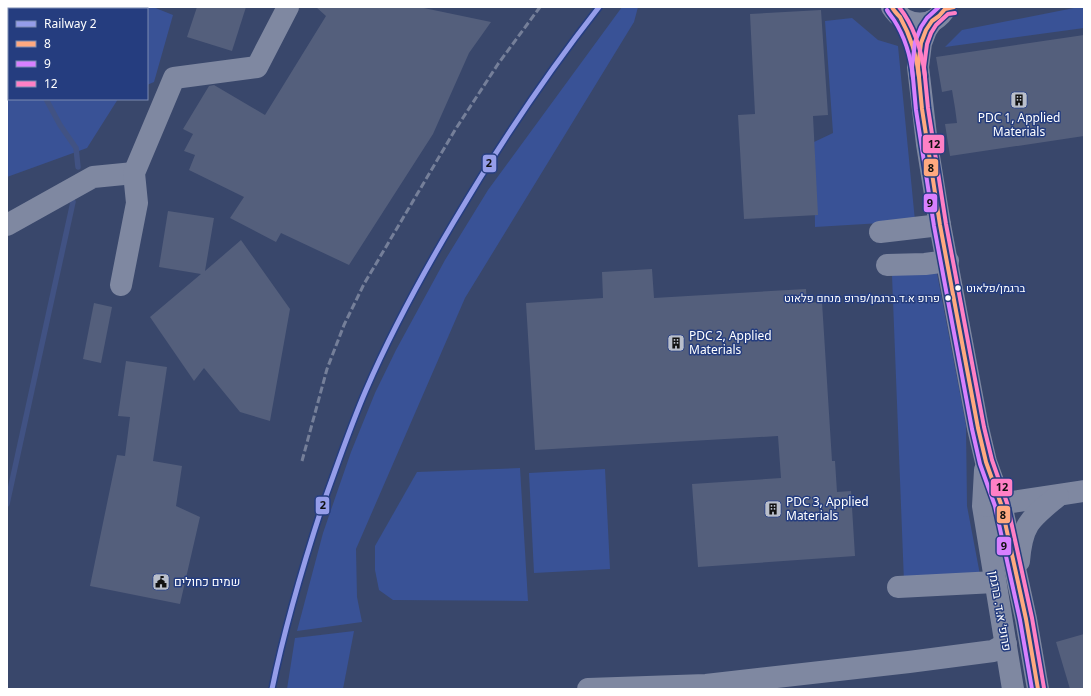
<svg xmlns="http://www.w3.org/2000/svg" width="1091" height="696" viewBox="0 0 1091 696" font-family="'Noto Sans',Heebo,sans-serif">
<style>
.green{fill:#395296}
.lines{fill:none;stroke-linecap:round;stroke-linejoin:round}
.stream{stroke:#415283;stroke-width:5.5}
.building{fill:#545f7c}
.minor{stroke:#7f88a1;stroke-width:22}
.rail{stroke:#757f99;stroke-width:3;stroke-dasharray:7 3;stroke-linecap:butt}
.bus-1-casing{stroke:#253d7f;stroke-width:7}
.bus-2-casing{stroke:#253d7f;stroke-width:7}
.bus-3-casing{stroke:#253d7f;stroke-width:7}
.bus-1{stroke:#ffa980;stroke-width:4}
.bus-2{stroke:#d880ff;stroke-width:4}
.bus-3{stroke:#ff80c5;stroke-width:4}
.rail-1-casing{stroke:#253d7f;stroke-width:8}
.rail-1{stroke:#959de9;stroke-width:5}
.bus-dot{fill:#fff;stroke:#253d7f;stroke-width:1.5}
.labels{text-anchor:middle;stroke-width:3;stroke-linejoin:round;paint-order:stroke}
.bus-label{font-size:11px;fill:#fff;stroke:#253d7f;text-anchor:start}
.poi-label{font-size:12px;fill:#fff;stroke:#253d7f;text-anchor:start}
.street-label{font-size:12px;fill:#fff;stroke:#253d7f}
.line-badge{stroke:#253d7f;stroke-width:1.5}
.pale-badge-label{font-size:11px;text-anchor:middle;font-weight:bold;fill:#111}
</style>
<rect width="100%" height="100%" fill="#39476b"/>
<g class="green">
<polygon points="7,7 153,7 173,15 154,82 147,85 147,9 9,9 9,99 118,99 87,148 7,177"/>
<polygon points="622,7 638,7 634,22 465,298 356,549 357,597 362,622 297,631 323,533 351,452 375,393 396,350 445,260 488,190"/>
<polygon points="1079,7 1084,7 1084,28 945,47 962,30"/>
<polygon points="852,18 878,40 898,46 915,221 815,227 814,142 833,133 825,21"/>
<polygon points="937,273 966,425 967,506 981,580 904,582 892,275"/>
<polygon points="520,468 528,601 393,600 379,590 375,570 375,546 417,472"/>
<polygon points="605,469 610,569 534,573 529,473"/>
<polygon points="354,631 343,689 287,689 295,638"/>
</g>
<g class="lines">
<g class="stream">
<polyline points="10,7 10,9"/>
<polyline points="46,99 60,125 76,148 78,167"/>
<polyline points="7,504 73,202"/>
</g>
</g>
<g class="building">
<polygon points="197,7 246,7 232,51 187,37"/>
<polygon points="316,7 419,7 491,22 469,53 433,134 349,265 281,233 276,242 230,218 244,197 189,170 195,155 184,151 193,134 183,129 209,86 214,85 265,115 326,16"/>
<polygon points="821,10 828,115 813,116 818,215 744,219 738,115 755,114 750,14"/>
<polygon points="1084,35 1084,136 950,156 945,124 957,123 955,108 952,90 942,92 936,57"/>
<polygon points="168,211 214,218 205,271 241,240 290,309 270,421 240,412 204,368 194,381 150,317 201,274 159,267"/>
<polygon points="652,269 654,298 806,289 807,303 822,302 832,461 835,461 837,492 851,491 855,556 698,567 692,484 781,478 778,436 535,450 526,303 603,298 602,272"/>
<polygon points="94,303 112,307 101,363 83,359"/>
<polygon points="126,361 167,367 153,461 182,466 176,506 200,517 180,604 90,586 117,455 125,456 130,417 118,416"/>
<polygon points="1084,634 1084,689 1070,689 1056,642"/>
</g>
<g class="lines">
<g class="minor">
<path d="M892,7C905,28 934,30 946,7"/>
<polyline points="932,21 926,30 921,43 918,67 927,144 940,225 978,428 986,462 1001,504 1026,619 1038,689"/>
<polyline points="7,225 93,177 134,173"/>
<polyline points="880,232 940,225"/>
<polyline points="887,265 925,264 948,261"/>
<polyline points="121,285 137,203 134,173 174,78 257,67 288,7"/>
<polyline points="985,470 983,506 1013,689"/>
<polyline points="986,506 1084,491"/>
<path d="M1019,561C1022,524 1030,519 1058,496"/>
<polyline points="898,587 995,582"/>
<polyline points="588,689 706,685 909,662 993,651 1006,644"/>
</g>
<polyline class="rail" points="302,461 327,369 344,325 364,284 455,130 498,64 540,7"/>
<defs>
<g id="bus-1">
<path d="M892,7C894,11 897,14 900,17C910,35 917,57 919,77"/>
<polyline points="954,7 945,9 939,16 932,21 926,30 921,43 918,67 922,109 940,225 978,428 986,462 1001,504 1026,619 1038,689"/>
</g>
<g id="bus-2">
<polyline points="939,7 927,18 921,27 915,42 912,67 916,110 934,226 972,429 980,464 995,506 1020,620 1032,689"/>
<path d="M887,10C889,14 892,17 894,20C905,37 911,58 913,78"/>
</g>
<g id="bus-3">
<path d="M899,7C914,26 922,53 925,76"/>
<polyline points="955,13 948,14 936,25 931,33 927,44 924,67 928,108 946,224 984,427 992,460 1007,503 1032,618 1044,688"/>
</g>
</defs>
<use href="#bus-1" class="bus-1-casing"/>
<use href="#bus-2" class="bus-2-casing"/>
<use href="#bus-3" class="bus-3-casing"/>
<use href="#bus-1" class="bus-1"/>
<use href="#bus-2" class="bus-2"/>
<use href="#bus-3" class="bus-3"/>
<defs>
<path id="rail-1" d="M272,689C285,626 303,565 323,504C337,466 350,427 366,390C391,332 421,277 453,223C497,148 545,76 599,7"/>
</defs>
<use href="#rail-1" class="rail-1-casing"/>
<use href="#rail-1" class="rail-1"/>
</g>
<defs>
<symbol id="building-square" viewBox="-11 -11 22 22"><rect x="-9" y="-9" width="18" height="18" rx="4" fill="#babfcb" stroke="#253d7f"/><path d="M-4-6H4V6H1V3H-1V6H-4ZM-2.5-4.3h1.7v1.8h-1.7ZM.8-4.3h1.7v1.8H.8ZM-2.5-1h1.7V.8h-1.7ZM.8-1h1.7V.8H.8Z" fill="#111"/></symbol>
<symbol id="civic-square" viewBox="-11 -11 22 22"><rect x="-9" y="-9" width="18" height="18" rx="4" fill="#babfcb" stroke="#253d7f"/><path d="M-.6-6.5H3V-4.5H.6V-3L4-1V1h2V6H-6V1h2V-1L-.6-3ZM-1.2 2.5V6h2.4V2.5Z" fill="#111"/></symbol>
</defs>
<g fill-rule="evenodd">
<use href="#building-square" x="1009" y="90" width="20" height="20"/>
<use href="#building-square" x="666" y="333" width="20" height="20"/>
<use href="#building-square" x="763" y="499" width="20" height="20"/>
<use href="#civic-square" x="151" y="572" width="20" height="20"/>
</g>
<g class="bus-dot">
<circle cx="958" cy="288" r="3.5"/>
<circle cx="948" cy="298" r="3.5"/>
</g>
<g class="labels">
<g class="bus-label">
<text x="966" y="292">ברגמן/פלאוט</text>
<text x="940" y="302" text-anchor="end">פרופ א.ד.ברגמן/פרופ מנחם פלאוט</text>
</g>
<g class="poi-label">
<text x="1019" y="122" text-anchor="middle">PDC 1, Applied<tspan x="1019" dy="14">Materials</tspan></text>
<text x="689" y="340">PDC 2, Applied<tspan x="689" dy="14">Materials</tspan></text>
<text x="786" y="506">PDC 3, Applied<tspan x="786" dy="14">Materials</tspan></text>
<text x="174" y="586">שמים כחולים</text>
</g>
<g class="street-label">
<text transform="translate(1000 611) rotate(80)" y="4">פרופ׳ א.ד. ברגמן</text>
</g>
</g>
<g class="line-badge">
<rect x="922" y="134" width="23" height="20" rx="4" fill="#ff80c5"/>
<rect x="482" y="154" width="15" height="19" rx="4" fill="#959de9"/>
<rect x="923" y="158" width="16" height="19" rx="4" fill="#ffa980"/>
<rect x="923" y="193" width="15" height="20" rx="4" fill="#d880ff"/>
<rect x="990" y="478" width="23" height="19" rx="4" fill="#ff80c5"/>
<rect x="315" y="496" width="15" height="19" rx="4" fill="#959de9"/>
<rect x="996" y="505" width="15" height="19" rx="4" fill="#ffa980"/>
<rect x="996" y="536" width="16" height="20" rx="4" fill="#d880ff"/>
</g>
<g class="pale-badge-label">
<text x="934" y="148">12</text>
<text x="489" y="167">2</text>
<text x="931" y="172">8</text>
<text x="930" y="207">9</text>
<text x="1002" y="491">12</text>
<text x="323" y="509">2</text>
<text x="1003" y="519">8</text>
<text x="1004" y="550">9</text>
</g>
<rect width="1091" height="696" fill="none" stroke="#ffffff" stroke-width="16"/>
<rect x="8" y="8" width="140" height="92" fill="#253d7f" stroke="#7c8bb2"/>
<rect x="16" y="21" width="20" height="6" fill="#959de9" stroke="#7c8bb2"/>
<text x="44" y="28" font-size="12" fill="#ffffff">Railway 2</text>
<rect x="16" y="41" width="20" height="6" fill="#ffa980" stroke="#7c8bb2"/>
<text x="44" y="48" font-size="12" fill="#ffffff">8</text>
<rect x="16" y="61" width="20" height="6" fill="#d880ff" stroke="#7c8bb2"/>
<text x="44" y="68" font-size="12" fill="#ffffff">9</text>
<rect x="16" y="81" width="20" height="6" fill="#ff80c5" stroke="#7c8bb2"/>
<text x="44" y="88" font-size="12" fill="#ffffff">12</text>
</svg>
